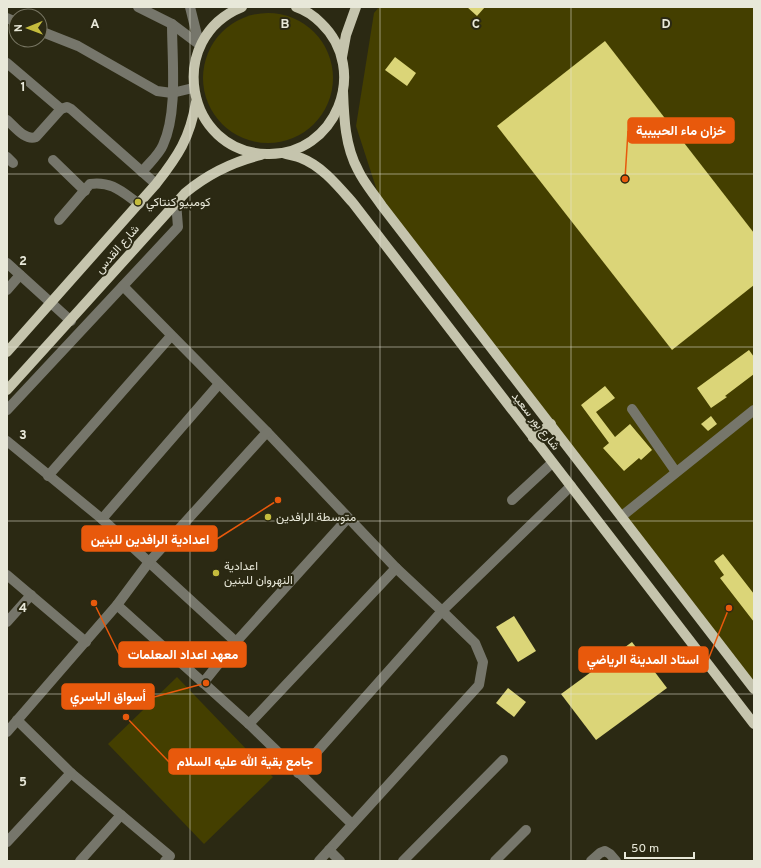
<svg xmlns="http://www.w3.org/2000/svg" width="761" height="868" viewBox="0 0 761 868" font-family="Overpass,Vazirmatn,sans-serif">
<style>
.green{fill:#443f00}
.building{fill:#dbd578}
.lines{fill:none;stroke-linecap:round;stroke-linejoin:round}
.minor{stroke:#76766b;stroke-width:10}
.major{stroke:#c5c4ad;stroke-width:10}
.grid{fill:none;stroke:#e8e8d9;stroke-width:1;stroke-opacity:0.55}
.poi-dot{fill:#c5bc3d;stroke:#2b2913;stroke-width:1.5}
.labels{text-anchor:middle;stroke-width:4;stroke-linejoin:round;paint-order:stroke}
.poi-label{font-size:12px;fill:#e8e8d9;stroke:#2b2913;text-anchor:start}
.street-label{font-size:12px;fill:#e8e8d9;stroke:#2b2913}
.grid-label{font-size:13px;text-anchor:middle;font-weight:bold;fill:#e8e8d9;stroke:#2b2913;stroke-width:4;stroke-linejoin:round;paint-order:stroke}
.leader{fill:none;stroke:#e8590c;stroke-width:1.5}
.callout-dot{fill:#e8590c;stroke:#2b2913;stroke-width:1.5}
.callout{fill:#e8590c;stroke:#e8590c;stroke-width:1.5}
.callout-label{font-size:13px;text-anchor:middle;font-weight:bold;fill:#fff}
</style>
<rect width="100%" height="100%" fill="#2b2913"/>
<g class="green">
<polygon points="379,7 754,7 754,689 382,206 356,126 374,13"/>
<circle cx="268" cy="78" r="65"/>
<polygon points="177,677 273,777 204,844 108,744"/>
</g>
<g class="building">
<polygon points="467,7 485,7 477,16"/>
<polygon points="605,41 754,233 754,285 672,350 497,126"/>
<polygon points="395,57 416,73 407,86 385,70"/>
<polygon points="749,350 754,357 754,374 725,396 727,397 711,408 697,388"/>
<polygon points="605,386 615,398 596,412 615,437 630,424 652,450 641,460 639,458 624,471 603,448 609,443 581,405"/>
<polygon points="711,416 717,424 708,431 701,424"/>
<polygon points="723,554 754,594 754,622 720,578 724,575 714,561"/>
<polygon points="514,616 536,651 518,662 496,627"/>
<polygon points="632,642 667,688 596,740 561,694"/>
<polygon points="508,688 526,702 514,717 496,703"/>
</g>
<g class="lines">
<g class="minor">
<polyline points="138,7 172,24 200,45"/>
<polyline points="190,7 197,35 201,42"/>
<polyline points="7,18 16,22"/>
<polyline points="40,31 78,46 157,91 172,93 193,88"/>
<polyline points="7,63 61,109"/>
<path d="M7,120C15,127 25,141 36,137L61,109L67,107L71,109L156,184"/>
<polyline points="7,157 13,163"/>
<polyline points="53,160 85,191"/>
<path d="M142,172C148,164 159,155 163,145C178,113 172,59 172,24"/>
<path d="M59,220L90,184C112,181 122,192 139,204"/>
<polyline points="7,263 71,321"/>
<polyline points="123,286 267,432 396,568 442,611 475,643 483,662 479,685 319,861"/>
<polyline points="7,290 20,275"/>
<polyline points="632,409 676,472"/>
<polyline points="7,410 178,227 176,202"/>
<polyline points="7,441 102,519 236,642"/>
<polyline points="48,476 171,336"/>
<polyline points="512,500 552,463"/>
<polyline points="622,516 754,410"/>
<polyline points="102,519 219,384"/>
<polyline points="7,575 86,642"/>
<polyline points="117,605 249,724 352,824"/>
<polyline points="7,622 31,595"/>
<polyline points="203,683 236,642 348,518"/>
<polyline points="17,720 71,773 170,856 165,861"/>
<polyline points="249,724 396,568"/>
<polyline points="7,732 117,605 149,562 267,432"/>
<polyline points="298,773 442,611 571,486"/>
<polyline points="7,842 71,773"/>
<polyline points="329,850 340,861"/>
<polyline points="80,861 121,815"/>
<polyline points="403,861 503,760"/>
<polyline points="495,861 526,830"/>
<polyline points="591,861 600,853 605,851 610,854 616,861"/>
</g>
<g class="major">
<path d="M242,7C165,38 185,152 267,154C336,156 370,70 321,23C314,16 305,10 296,7"/>
<polyline points="342,57 346,35 356,7"/>
<path d="M343,91C344,118 345,146 358,170C364,183 374,194 382,206L754,689"/>
<path d="M283,153C289,155 295,156 301,158C322,166 338,186 353,203L754,724"/>
<path d="M7,352L156,184C178,156 190,138 196,102"/>
<path d="M7,390L185,193C208,174 232,162 261,155"/>
<polyline points="533,438 551,424"/>
</g>
</g>
<path class="grid" d="M190,7V861M380,7V861M571,7V861M7,174H754M7,347H754M7,521H754M7,694H754"/>
<g class="poi-dot">
<circle cx="138" cy="202" r="4"/>
<circle cx="268" cy="517" r="4"/>
<circle cx="216" cy="573" r="4"/>
</g>
<g class="labels">
<g class="poi-label">
<text x="146" y="206">كومبيو كنتاكي</text>
<text x="276" y="521">متوسطة الرافدين</text>
<text x="224" y="570">اعدادية<tspan x="224" dy="14">النهروان للبنين</tspan></text>
</g>
<g class="street-label">
<text transform="translate(117 249) rotate(-49)" y="4">شارع القدس</text>
<text transform="translate(536 421) rotate(52)" y="4">شارع بور سعيد</text>
</g>
</g>
<g class="grid-label">
<text x="95" y="28">A</text>
<text x="285" y="28">B</text>
<text x="476" y="28">C</text>
<text x="666" y="28">D</text>
<text x="23" y="91">1</text>
<text x="23" y="265">2</text>
<text x="23" y="439">3</text>
<text x="23" y="612">4</text>
<text x="23" y="786">5</text>
</g>
<path class="leader" d="M625 179L628 131M278 500L217 539M94 603L119 654M729 608L708 660M206 683L154 697M126 717L169 762"/>
<g class="callout-dot">
<circle cx="625" cy="179" r="4"/>
<circle cx="278" cy="500" r="4"/>
<circle cx="94" cy="603" r="4"/>
<circle cx="729" cy="608" r="4"/>
<circle cx="206" cy="683" r="4"/>
<circle cx="126" cy="717" r="4"/>
</g>
<g class="callout">
<rect x="628" y="118" width="106" height="25" rx="4"/>
<rect x="82" y="526" width="135" height="25" rx="4"/>
<rect x="119" y="642" width="127" height="25" rx="4"/>
<rect x="579" y="647" width="129" height="25" rx="4"/>
<rect x="62" y="684" width="92" height="25" rx="4"/>
<rect x="169" y="749" width="152" height="25" rx="4"/>
</g>
<g class="callout-label">
<text x="681" y="135">خزان ماء الحبيبية</text>
<text x="150" y="544">اعدادية الرافدين للبنين</text>
<text x="183" y="659">معهد اعداد المعلمات</text>
<text x="643" y="664">استاد المدينة الرياضي</text>
<text x="108" y="701">أسواق الياسري</text>
<text x="245" y="766">جامع بقية الله عليه السلام</text>
</g>
<rect width="761" height="868" fill="none" stroke="#e8e8d9" stroke-width="16"/>
<g transform="translate(28 28) rotate(269)"><circle r="19" fill="#2b2913" stroke="#777562"/>
<path d="M0-3L7 15L0 10L-7 15Z" fill="#c5bc3d"/>
<text y="-6" font-size="11" font-weight="bold" text-anchor="middle" fill="#e8e8d9">N</text>
</g>
<path d="M625 852v6h69v-6" fill="none" stroke="#e8e8d9" stroke-width="2"/>
<text x="631" y="852" font-size="12" fill="#e8e8d9" stroke="#2b2913" stroke-width="3" paint-order="stroke">50 m</text>
</svg>
